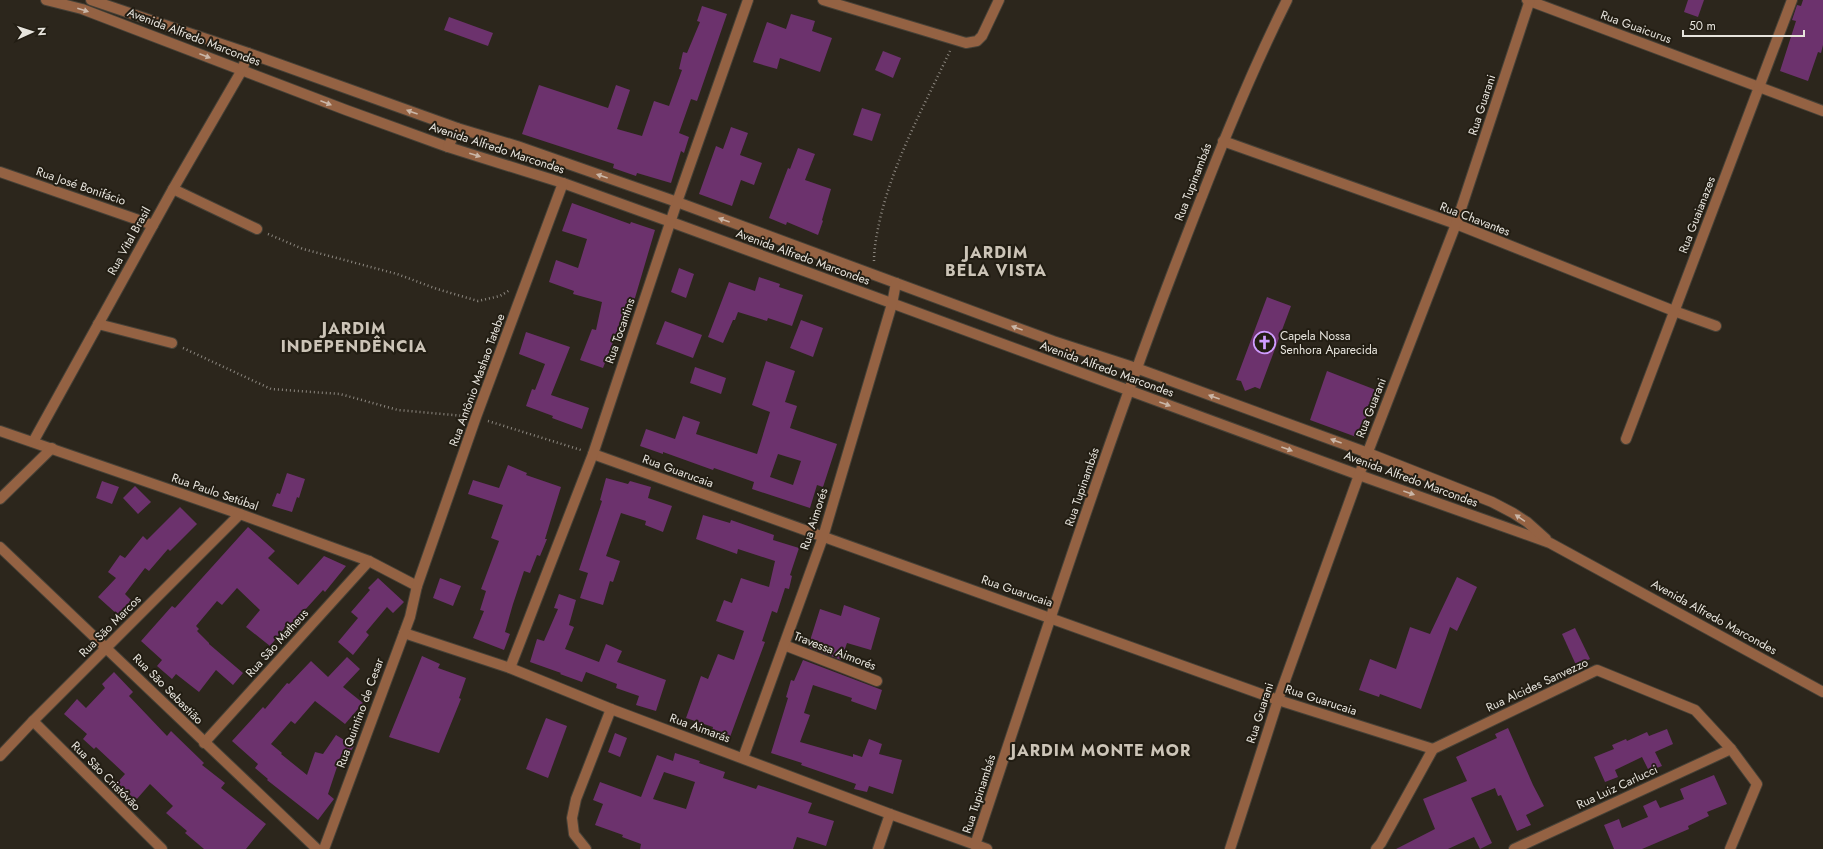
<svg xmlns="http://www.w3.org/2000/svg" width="1823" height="849" viewBox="0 0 1823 849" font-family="Jost,sans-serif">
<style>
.building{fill:#6c326d;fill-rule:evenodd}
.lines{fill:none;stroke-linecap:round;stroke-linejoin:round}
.minor-casing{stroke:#464137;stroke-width:12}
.path{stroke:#8d8880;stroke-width:2.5;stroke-dasharray:1 3;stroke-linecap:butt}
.minor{stroke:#946243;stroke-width:10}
.oneway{fill:#cab6a7}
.labels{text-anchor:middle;stroke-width:4;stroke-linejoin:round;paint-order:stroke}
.street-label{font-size:12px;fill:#e7e4dd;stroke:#221d13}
.poi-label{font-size:12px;fill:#e7e4dd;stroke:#221d13;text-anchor:start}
.district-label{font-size:16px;font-weight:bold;letter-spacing:1px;fill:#ccc4b7;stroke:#221d13}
</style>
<rect width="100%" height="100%" fill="#2c261c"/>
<g class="building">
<polygon points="1688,0 1704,0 1698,17 1684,12"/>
<polygon points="1803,0 1823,0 1823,45 1821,53 1818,52 1808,81 1780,71 1796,21 1792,20 1797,5 1801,6"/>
<polygon points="702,6 727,14 697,101 691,99 679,133 689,137 684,153 681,151 671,183 637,173 636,176 613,168 614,164 522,134 539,85 608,108 616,85 630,90 617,129 642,136 654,101 669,106 682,70 679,69 683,52 687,53 700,22 697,21"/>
<polygon points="791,14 815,21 812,31 832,38 820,72 780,58 777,69 753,62 767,22 786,29"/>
<polygon points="449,17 493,33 488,46 444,30"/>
<polygon points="883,51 901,58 893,78 875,70"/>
<polygon points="862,108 881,114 872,141 853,135"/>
<polygon points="731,127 748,133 740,155 762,163 754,185 741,180 732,206 699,194 716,146 723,149"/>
<polygon points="798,148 815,154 805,180 831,189 822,220 823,221 818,235 787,222 786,225 769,218 788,168 790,169"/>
<polygon points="572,203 630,224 631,222 655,230 632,308 626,306 621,330 618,329 603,368 580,360 592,329 596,330 602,302 573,294 574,291 549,282 556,260 578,268 587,239 562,231"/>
<polygon points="679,268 694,274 686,298 671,292"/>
<polygon points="759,277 780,284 779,287 803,295 792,326 768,318 767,321 738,312 735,320 733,320 723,343 708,337 729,282 755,291"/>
<polygon points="1267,297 1291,306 1260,389 1255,387 1245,391 1241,381 1236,380"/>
<polygon points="801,320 823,328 813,357 790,348"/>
<polygon points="665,321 702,335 693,358 656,344"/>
<polygon points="526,332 570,347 551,395 589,408 582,429 552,418 553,416 526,406 532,389 535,390 545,364 519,354"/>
<path d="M766,361L795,371L785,402L797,406L790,428L837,444L823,487L817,485L810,508L752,489L754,482L714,468L713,470L663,452V454L640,446L646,429L675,439L683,416L700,422L696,434L757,454L770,412L752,405ZM778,454L801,461L793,485L770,477Z"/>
<polygon points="695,367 726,378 721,394 690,383"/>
<polygon points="1327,371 1376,390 1359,438 1310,420"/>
<polygon points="508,465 527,473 526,475 561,487 545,539 547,539 540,556 537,555 530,573 524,571 513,604 505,632 510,634 504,650 473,638 484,611 480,610 486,591 481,589 499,541 491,538 503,505 468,494 473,480 499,488"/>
<polygon points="287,473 305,479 299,498 297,497 292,512 272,506 277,493 280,494"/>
<polygon points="606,478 628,484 630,481 651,487 648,498 672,506 663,532 645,525 646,521 621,513 606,556 620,561 613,582 610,581 603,605 580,598 588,573 579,570 602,501 600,500"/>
<polygon points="102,481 119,487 112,504 96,498"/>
<polygon points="135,486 151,502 138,514 123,498"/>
<polygon points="180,507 197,524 170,551 168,549 149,571 145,568 125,594 131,600 118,615 98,597 116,578 108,572 120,555 125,558 143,536 147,540"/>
<polygon points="703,515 730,523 731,520 774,535 773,540 799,548 790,575 792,576 789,589 785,588 777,613 772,611 762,641 765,642 730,737 712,731 713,727 686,718 701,676 708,679 718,654 734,660 744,631 716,621 724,600 732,603 741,578 769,587 775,561 738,549 737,554 696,539"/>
<polygon points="248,527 275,551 268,558 298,585 324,556 346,566 325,592 323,590 304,611 305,612 290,630 286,626 270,646 246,627 260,610 237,588 222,605 217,601 196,626 199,629 197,631 209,643 209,644 243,673 233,685 216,670 199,692 176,674 172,679 157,666 162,660 141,641 172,606 175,608"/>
<polygon points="1457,577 1477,587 1457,631 1450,627 1421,709 1380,694 1379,697 1359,690 1370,659 1396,669 1410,627 1430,634"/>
<polygon points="378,578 404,602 393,613 387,607 366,632 369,635 353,655 338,642 358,618 351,612 370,590 368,588"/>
<polygon points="440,578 461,586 453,606 433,598"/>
<polygon points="559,594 576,600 569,625 574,627 565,649 599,662 606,644 622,651 617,662 666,680 656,711 636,705 639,696 616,688 617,684 586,672 582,682 560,674 561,673 530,662 537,639 544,641 558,609 554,608"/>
<polygon points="844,605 880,618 871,650 847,643 841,660 808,647 820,609 841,616"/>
<polygon points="1575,628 1590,659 1576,665 1562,634"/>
<polygon points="422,656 440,664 438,668 466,678 459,698 461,699 439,753 389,737"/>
<polygon points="347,657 360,669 343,687 363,703 345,724 315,701 295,724 291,721 271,744 282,753 281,754 307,775 315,752 323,754 336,735 354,746 345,761 340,758 328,794 334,799 318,820 267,780 268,779 255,768 258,764 232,741 263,707 265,709 287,683 289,684 311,661 328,677"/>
<polygon points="803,660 882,690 876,710 851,701 852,698 813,685 804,713 810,715 800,742 853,757 853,754 862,757 869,739 882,744 879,754 902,760 893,794 869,786 867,792 854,789 856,784 801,765 802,763 771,753 788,698 786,697 791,680 794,681"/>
<polygon points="114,672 133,692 129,696 167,736 171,731 204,763 202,765 225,783 221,788 266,824 246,849 204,849 185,833 187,831 166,813 173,806 150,784 136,800 117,783 125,774 96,747 94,749 83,739 87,734 64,714 77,699 86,708 105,688 102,684"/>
<polygon points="546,718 567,726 548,778 526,769"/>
<polygon points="1508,728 1533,785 1544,806 1526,815 1531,825 1517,831 1501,795 1498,796 1495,788 1471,798 1492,843 1480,849 1474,837 1448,849 1396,849 1435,829 1423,799 1467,781 1456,757 1497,738 1495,734"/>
<polygon points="1667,729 1673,744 1655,752 1662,766 1649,771 1642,757 1615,770 1618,777 1605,782 1594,757 1614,749 1612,745 1626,739 1627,741 1647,732 1649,736"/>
<polygon points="615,733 627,738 620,757 608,752"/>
<path d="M675,753L700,761L699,763L725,772L723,778L756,789L758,785L812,803L808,813L834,821L826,846L797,837L793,849H640L641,844L622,837L623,835L595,825L603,804L593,800L600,782L641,797L657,755L673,761ZM664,772L695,782L686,809L653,799Z"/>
<polygon points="1714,775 1727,804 1707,812 1709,816 1688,826 1689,829 1642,849 1614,849 1604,825 1619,819 1622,828 1648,817 1643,806 1656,800 1660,808 1684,799 1680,789"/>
</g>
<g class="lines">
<defs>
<g id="minor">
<polyline points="46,0 82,9 346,110 448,147 563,183 671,222 1359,475 1550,543 1823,692"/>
<polyline points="91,0 248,53 457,128 517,146 677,202 1053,341 1136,368 1368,453 1492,502 1513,513 1527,522 1546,539"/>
<polyline points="823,0 966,43 977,41 982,36 999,0"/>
<polyline points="1527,0 1823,111"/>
<polyline points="1223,141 1456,224 1674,311 1716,326"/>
<polyline points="448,147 457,128"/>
<polyline points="0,172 153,225"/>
<polyline points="173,189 257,229"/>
<polyline points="98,324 172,343"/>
<polyline points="0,431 240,514 369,561 417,586"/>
<polyline points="1626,439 1792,0"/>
<polyline points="33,442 173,189 242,70 248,53"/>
<polyline points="593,454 1278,700 1433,749"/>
<polyline points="0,499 52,448"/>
<polyline points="0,547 317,849"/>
<polyline points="404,633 510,668 611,709 890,814 987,849"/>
<polyline points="784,645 877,681"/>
<polyline points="510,668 593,454 677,202 748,0"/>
<polyline points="33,721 162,849"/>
<polyline points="204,743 369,561"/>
<polyline points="0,756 33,721 240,514"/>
<polyline points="743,758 823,537 892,304 896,283"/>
<path d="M975,845C1039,653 1101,460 1173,271C1208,180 1243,88 1287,0"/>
<polyline points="324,849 410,617 417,586 476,417 563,183"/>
<polyline points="586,849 574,834 572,818 576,799 611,709"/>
<polyline points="878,849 890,814"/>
<polyline points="1230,849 1278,700 1359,475 1456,224 1530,0"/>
<polyline points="1376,849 1381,843 1433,749 1597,670 1695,710 1731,749 1757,784 1730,849"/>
<polyline points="1514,849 1731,749"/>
</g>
</defs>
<use href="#minor" class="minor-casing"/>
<g class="path">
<polyline points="268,234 303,249 397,274 437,289 478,301 500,296 510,290"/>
<path d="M874,261C874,247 877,233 880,219C894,160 924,106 950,51"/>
<polyline points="183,348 271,389 340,394 398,410 464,416"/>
<polyline points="488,421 581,450"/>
</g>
<use href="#minor" class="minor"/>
</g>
<defs><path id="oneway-solid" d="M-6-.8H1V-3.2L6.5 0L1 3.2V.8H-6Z"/></defs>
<g class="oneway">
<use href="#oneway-solid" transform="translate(83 10) rotate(18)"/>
<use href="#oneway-solid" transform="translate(205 56) rotate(21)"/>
<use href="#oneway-solid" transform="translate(326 103) rotate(21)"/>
<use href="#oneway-solid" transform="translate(412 112) rotate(-160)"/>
<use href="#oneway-solid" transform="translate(475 155) rotate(18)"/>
<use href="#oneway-solid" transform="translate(602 176) rotate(-161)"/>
<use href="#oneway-solid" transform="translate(724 220) rotate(-160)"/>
<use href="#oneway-solid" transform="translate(1017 328) rotate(-160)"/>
<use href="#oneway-solid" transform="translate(1214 397) rotate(-160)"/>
<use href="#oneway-solid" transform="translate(1165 404) rotate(20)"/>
<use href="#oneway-solid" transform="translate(1336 441) rotate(-160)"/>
<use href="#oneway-solid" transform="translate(1287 449) rotate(20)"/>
<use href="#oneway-solid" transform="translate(1409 493) rotate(19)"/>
<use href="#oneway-solid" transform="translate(1520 518) rotate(-146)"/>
</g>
<defs>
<symbol id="church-ring" viewBox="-11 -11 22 22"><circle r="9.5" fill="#221d13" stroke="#d09dff" stroke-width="1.5"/><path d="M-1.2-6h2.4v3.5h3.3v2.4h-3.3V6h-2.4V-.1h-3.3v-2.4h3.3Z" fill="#d09dff"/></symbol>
</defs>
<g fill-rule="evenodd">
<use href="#church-ring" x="1252" y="330" width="25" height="25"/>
</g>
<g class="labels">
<g class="street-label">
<text transform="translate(1636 27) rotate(20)" y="4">Rua Guaicurus</text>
<text transform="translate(194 37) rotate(21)" y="4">Avenida Alfredo Marcondes</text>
<text transform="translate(1482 105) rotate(-72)" y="4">Rua Guarani</text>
<text transform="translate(497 148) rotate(18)" y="4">Avenida Alfredo Marcondes</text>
<text transform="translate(1193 182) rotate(-69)" y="4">Rua Tupinambás</text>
<text transform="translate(81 186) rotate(19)" y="4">Rua José Bonifácio</text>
<text transform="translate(1697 215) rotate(-69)" y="4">Rua Guaianazes</text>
<text transform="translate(1475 219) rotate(21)" y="4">Rua Chavantes</text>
<text transform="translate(129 241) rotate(-61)" y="4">Rua Vital Brasil</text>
<text transform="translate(803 257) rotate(20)" y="4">Avenida Alfredo Marcondes</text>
<text transform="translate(620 331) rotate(-71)" y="4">Rua Tocantins</text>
<text transform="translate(1107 369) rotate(20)" y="4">Avenida Alfredo Marcondes</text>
<text transform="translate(477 380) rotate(-70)" y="4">Rua Antônio Mashao Tatebe</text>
<text transform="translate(1371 408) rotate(-69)" y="4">Rua Guarani</text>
<text transform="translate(678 471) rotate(20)" y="4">Rua Guarucaia</text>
<text transform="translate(1411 479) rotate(20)" y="4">Avenida Alfredo Marcondes</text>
<text transform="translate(1082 487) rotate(-71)" y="4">Rua Tupinambás</text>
<text transform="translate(215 492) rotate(19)" y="4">Rua Paulo Setúbal</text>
<text transform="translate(814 519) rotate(-72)" y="4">Rua Aimorés</text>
<text transform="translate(1017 591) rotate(19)" y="4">Rua Guarucaia</text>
<text transform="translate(1714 617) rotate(29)" y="4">Avenida Alfredo Marcondes</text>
<text transform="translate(110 626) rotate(-45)" y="4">Rua São Marcos</text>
<text transform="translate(277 643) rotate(-48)" y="4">Rua São Matheus</text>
<text transform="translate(835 651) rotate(21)" y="4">Travessa Aimorés</text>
<text transform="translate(1537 685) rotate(-25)" y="4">Rua Alcides Sanvezzo</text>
<text transform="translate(168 689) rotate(45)" y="4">Rua São Sebastião</text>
<text transform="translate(1321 700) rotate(18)" y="4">Rua Guarucaia</text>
<text transform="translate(360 713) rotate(-70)" y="4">Rua Quintino de Cesar</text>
<text transform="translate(1260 713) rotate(-72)" y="4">Rua Guarani</text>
<text transform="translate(700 728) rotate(20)" y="4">Rua Aimarás</text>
<text transform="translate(106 776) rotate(45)" y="4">Rua São Cristóvão</text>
<text transform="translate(1617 787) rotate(-25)" y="4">Rua Luiz Carlucci</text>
<text transform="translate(979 794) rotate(-72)" y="4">Rua Tupinambás</text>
</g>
<g class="poi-label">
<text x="1280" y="340">Capela Nossa<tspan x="1280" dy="14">Senhora Aparecida</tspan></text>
</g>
<g class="district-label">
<text x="996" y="258">JARDIM<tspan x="996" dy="18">BELA VISTA</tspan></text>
<text x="354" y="334">JARDIM<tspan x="354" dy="18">INDEPENDÊNCIA</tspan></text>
<text x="1101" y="756">JARDIM MONTE MOR</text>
</g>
</g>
<g transform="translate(32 32) rotate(87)" stroke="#221d13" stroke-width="3" paint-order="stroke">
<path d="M0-3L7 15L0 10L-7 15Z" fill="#e7e4dd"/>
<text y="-6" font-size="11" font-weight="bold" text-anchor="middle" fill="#e7e4dd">N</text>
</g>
<path d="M1683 30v6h121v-6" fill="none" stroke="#e7e4dd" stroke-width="2"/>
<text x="1689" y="30" font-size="12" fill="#e7e4dd" stroke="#221d13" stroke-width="3" paint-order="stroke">50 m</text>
</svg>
